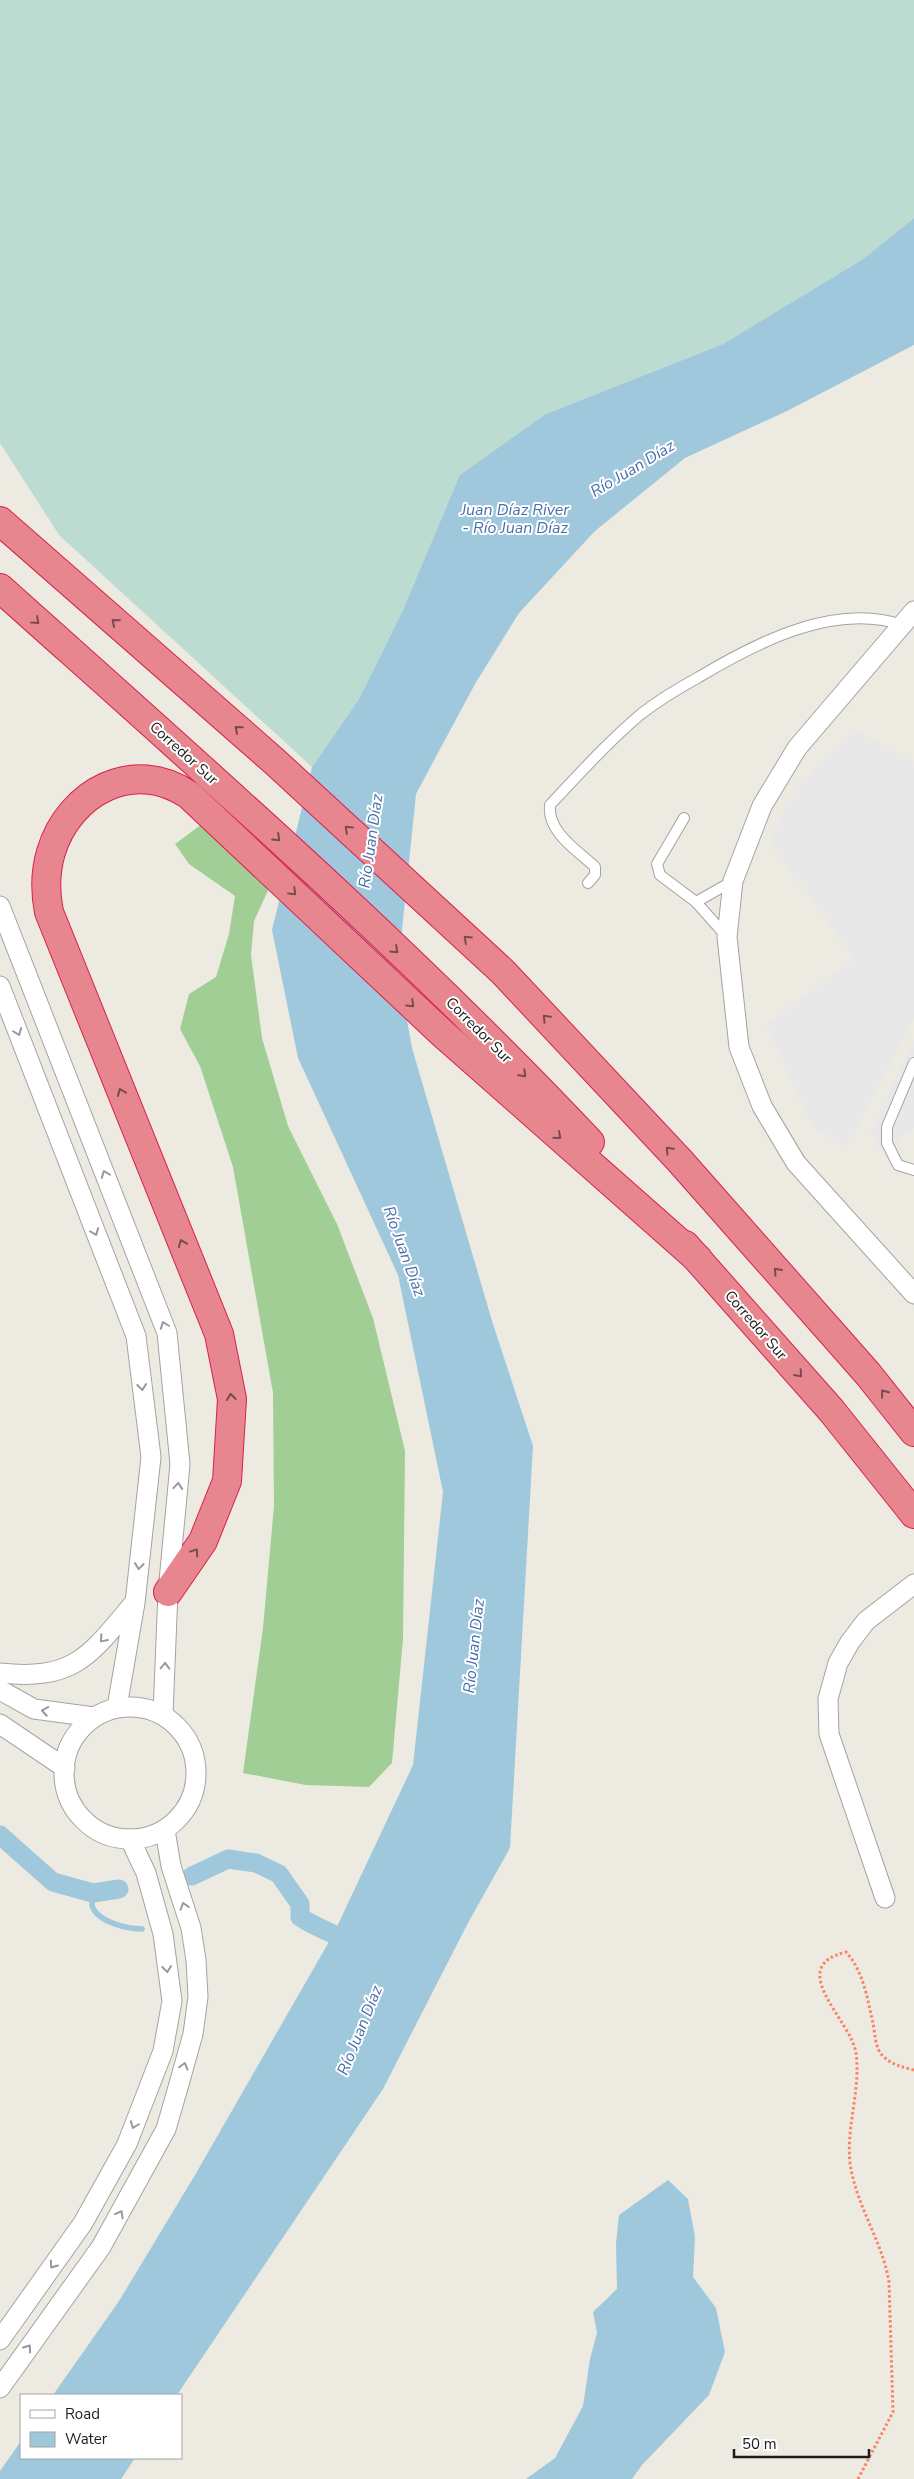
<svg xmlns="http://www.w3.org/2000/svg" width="914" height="2479" viewBox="0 0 914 2479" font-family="'Nunito Sans',sans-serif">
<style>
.forest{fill:#a0ce95}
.wetland{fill:#bddcd1}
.parking{fill:#e8e8e8}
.water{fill:#a0c8dc}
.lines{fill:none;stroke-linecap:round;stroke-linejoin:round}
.stream{stroke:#a0c8dc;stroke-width:5.5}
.canal{stroke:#a0c8dc;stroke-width:19}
.lane-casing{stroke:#a3a3a3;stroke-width:12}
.street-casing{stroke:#a3a3a3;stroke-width:21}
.highway-casing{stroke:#d8214d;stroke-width:30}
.path{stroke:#fb8364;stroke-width:3;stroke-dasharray:2.5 2.5;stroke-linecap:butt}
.lane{stroke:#fff;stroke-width:10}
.street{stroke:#fff;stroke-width:19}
.highway{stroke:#e7868e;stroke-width:28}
.oneway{stroke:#774c4f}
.oneway2{stroke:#999}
.labels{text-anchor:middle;stroke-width:4;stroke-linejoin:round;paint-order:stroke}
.street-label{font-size:15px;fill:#1c1c1c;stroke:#fff}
.water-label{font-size:16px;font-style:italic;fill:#486fac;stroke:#fff}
</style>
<rect width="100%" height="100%" fill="#edebe1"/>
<polygon class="forest" points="202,824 270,886 254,921 251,955 262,1038 288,1126 337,1224 373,1318 405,1451 403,1639 392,1763 369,1787 306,1785 243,1773 263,1628 274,1506 273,1393 233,1167 200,1066 180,1029 189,994 216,977 229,934 235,896 189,864 175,844"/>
<polygon class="wetland" points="0,0 914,0 914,218 863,259 723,344 546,414 404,608 359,699 312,767 59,535 0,443"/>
<g class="parking">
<polygon points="855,730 914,762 914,1019 846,1148 812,1126 766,1024 854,958 770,843 786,802 820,763"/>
<polygon points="914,1040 914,1127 912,1130 901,1137 901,1143 880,1150 871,1132"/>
</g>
<g class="water">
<polygon points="914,218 914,345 787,411 685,458 595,531 519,613 475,684 416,794 398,969 412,1048 492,1321 533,1446 510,1848 468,1923 383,2089 177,2395 53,2395 119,2301 195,2175 334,1933 413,1765 443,1492 398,1275 298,1058 272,930 312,767 359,699 404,608 460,475 546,414 723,344 863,259"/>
<polygon points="668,2180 688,2199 695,2237 693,2277 716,2308 725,2352 709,2395 642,2465 632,2479 526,2479 555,2458 583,2406 590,2359 597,2333 593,2312 617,2289 616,2243 619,2215"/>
<polygon points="21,2441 21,2458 135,2458 121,2479 0,2479 0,2471"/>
</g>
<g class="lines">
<path class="stream" d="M93,1893C93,1897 92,1902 92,1905C96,1922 128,1929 142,1929"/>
<g class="canal">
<polyline points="0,1835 53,1882 93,1893 119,1889"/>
<path d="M192,1876L228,1859L256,1863L279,1874L300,1904V1917C318,1929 338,1935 356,1945"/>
</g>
<defs>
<g id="lane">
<polyline points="684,818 657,864 660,875 696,902 727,937"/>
<path d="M588,883L595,875V867C577,850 547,832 550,805C579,774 609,741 641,714C659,700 679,688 699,677C756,643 834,602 902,625"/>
<polyline points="696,902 733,881"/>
<polyline points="914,1063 887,1127 887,1143 898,1165 914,1170"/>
</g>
<g id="street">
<polyline points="914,611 797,748 762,806 733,881 727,937 739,1047 762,1106 796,1163 914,1294"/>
<polyline points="0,906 167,1333 180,1464 168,1592 163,1714"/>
<polyline points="0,986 136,1336 151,1457 135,1603 117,1707"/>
<path d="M0,1673C75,1681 90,1655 134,1603"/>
<polyline points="0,1690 34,1709 94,1717"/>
<circle cx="130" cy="1773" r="66"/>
<polyline points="0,1724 65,1768"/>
<polyline points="885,1898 829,1734 828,1699 838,1663 850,1642 866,1621 914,1584"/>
<polyline points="0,2340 83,2223 127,2144 163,2051 172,2001 163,1934 146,1873 130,1839"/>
<polyline points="0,2388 101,2247 166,2129 179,2084 193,2034 198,1997 196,1960 191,1928 171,1866 165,1830"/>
</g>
<g id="highway">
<polyline points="0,521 274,761 503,972 680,1161 868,1374 914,1432"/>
<path d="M0,588C201,768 405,946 590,1142"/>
<polyline points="685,1245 831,1410 914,1514"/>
<path d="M168,1592L203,1541L227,1481L232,1399L219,1334L49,912C45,892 45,872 51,852C69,792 134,757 189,795L443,1034L698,1259"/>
</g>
</defs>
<use href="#lane" class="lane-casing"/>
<use href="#street" class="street-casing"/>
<use href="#highway" class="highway-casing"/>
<path class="path" d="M858,2479L893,2412L889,2282C882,2240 856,2206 850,2163C846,2126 861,2090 856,2053C851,2020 784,1967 846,1952C864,1972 867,1998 873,2023C875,2033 875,2049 883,2056C892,2065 902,2067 914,2070"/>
<use href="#lane" class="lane"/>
<use href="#street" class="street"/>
<use href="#highway" class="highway"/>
</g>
<defs><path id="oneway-chevron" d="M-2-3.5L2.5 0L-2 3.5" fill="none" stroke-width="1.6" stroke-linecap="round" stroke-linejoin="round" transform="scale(1.25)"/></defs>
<g class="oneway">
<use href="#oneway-chevron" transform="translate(36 621) rotate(42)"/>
<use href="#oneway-chevron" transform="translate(115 622) rotate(-139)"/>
<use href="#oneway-chevron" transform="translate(238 729) rotate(-139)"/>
<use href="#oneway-chevron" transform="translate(348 829) rotate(-137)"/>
<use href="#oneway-chevron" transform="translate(277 838) rotate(43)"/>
<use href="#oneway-chevron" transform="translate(293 892) rotate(44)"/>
<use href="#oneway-chevron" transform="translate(467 939) rotate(-137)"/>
<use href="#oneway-chevron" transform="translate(395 950) rotate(43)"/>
<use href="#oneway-chevron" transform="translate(411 1004) rotate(44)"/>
<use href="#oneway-chevron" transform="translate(546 1018) rotate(-133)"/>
<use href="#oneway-chevron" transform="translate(523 1074) rotate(45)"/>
<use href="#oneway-chevron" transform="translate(121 1092) rotate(-112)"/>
<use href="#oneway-chevron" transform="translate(558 1136) rotate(41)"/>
<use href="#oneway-chevron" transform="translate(669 1150) rotate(-133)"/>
<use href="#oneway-chevron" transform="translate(182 1243) rotate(-112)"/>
<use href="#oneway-chevron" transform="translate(777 1271) rotate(-132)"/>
<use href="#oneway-chevron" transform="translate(799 1374) rotate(49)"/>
<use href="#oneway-chevron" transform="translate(884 1393) rotate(-128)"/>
<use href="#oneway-chevron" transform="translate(231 1397) rotate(-96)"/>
<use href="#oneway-chevron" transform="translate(195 1552) rotate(-56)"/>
</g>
<g class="oneway2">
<use href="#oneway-chevron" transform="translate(18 1032) rotate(69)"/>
<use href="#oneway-chevron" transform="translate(105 1174) rotate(-111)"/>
<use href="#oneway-chevron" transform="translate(95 1232) rotate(69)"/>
<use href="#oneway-chevron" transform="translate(164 1325) rotate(-111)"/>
<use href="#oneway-chevron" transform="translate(142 1387) rotate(83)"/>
<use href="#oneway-chevron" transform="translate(178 1486) rotate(-85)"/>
<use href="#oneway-chevron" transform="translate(139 1566) rotate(96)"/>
<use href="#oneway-chevron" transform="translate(103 1639) rotate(131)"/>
<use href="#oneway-chevron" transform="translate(165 1666) rotate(-88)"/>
<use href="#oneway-chevron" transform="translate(45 1711) rotate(-170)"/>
<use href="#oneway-chevron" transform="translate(184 1906) rotate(-108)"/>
<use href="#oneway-chevron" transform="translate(167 1969) rotate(83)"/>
<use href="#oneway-chevron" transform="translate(184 2066) rotate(-75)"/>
<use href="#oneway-chevron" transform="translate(134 2125) rotate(111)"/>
<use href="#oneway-chevron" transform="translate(120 2214) rotate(-61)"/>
<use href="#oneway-chevron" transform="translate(53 2265) rotate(125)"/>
<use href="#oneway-chevron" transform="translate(28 2348) rotate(-54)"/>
</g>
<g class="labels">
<g class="street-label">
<text transform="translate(184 753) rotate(42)" y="5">Corredor Sur</text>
<text transform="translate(479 1030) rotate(45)" y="5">Corredor Sur</text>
<text transform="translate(756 1325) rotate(49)" y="5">Corredor Sur</text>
</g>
<g class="water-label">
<text transform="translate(632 468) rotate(-31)" y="6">Río Juan Díaz</text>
<text x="515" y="515">Juan Díaz River<tspan x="515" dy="18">- Río Juan Díaz</tspan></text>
<text transform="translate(370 841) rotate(-82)" y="6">Río Juan Díaz</text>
<text transform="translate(405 1251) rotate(70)" y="6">Río Juan Díaz</text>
<text transform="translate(473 1646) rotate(-84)" y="6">Río Juan Díaz</text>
<text transform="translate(359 2030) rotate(-68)" y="6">Río Juan Díaz</text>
</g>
</g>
<rect x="20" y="2394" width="162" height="65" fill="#ffffff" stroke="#a4a4a4"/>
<rect x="30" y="2410" width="25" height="8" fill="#ffffff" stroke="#a4a4a4"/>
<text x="65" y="2419" font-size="15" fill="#1c1c1c">Road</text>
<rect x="30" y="2432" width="25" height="15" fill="#a0c8dc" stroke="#a4a4a4"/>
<text x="65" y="2444" font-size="15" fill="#1c1c1c">Water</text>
<path d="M734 2449v8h135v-8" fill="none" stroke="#1c1c1c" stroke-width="2.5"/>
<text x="742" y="2449" font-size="15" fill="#1c1c1c" stroke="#ffffff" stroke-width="4" paint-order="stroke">50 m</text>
</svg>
